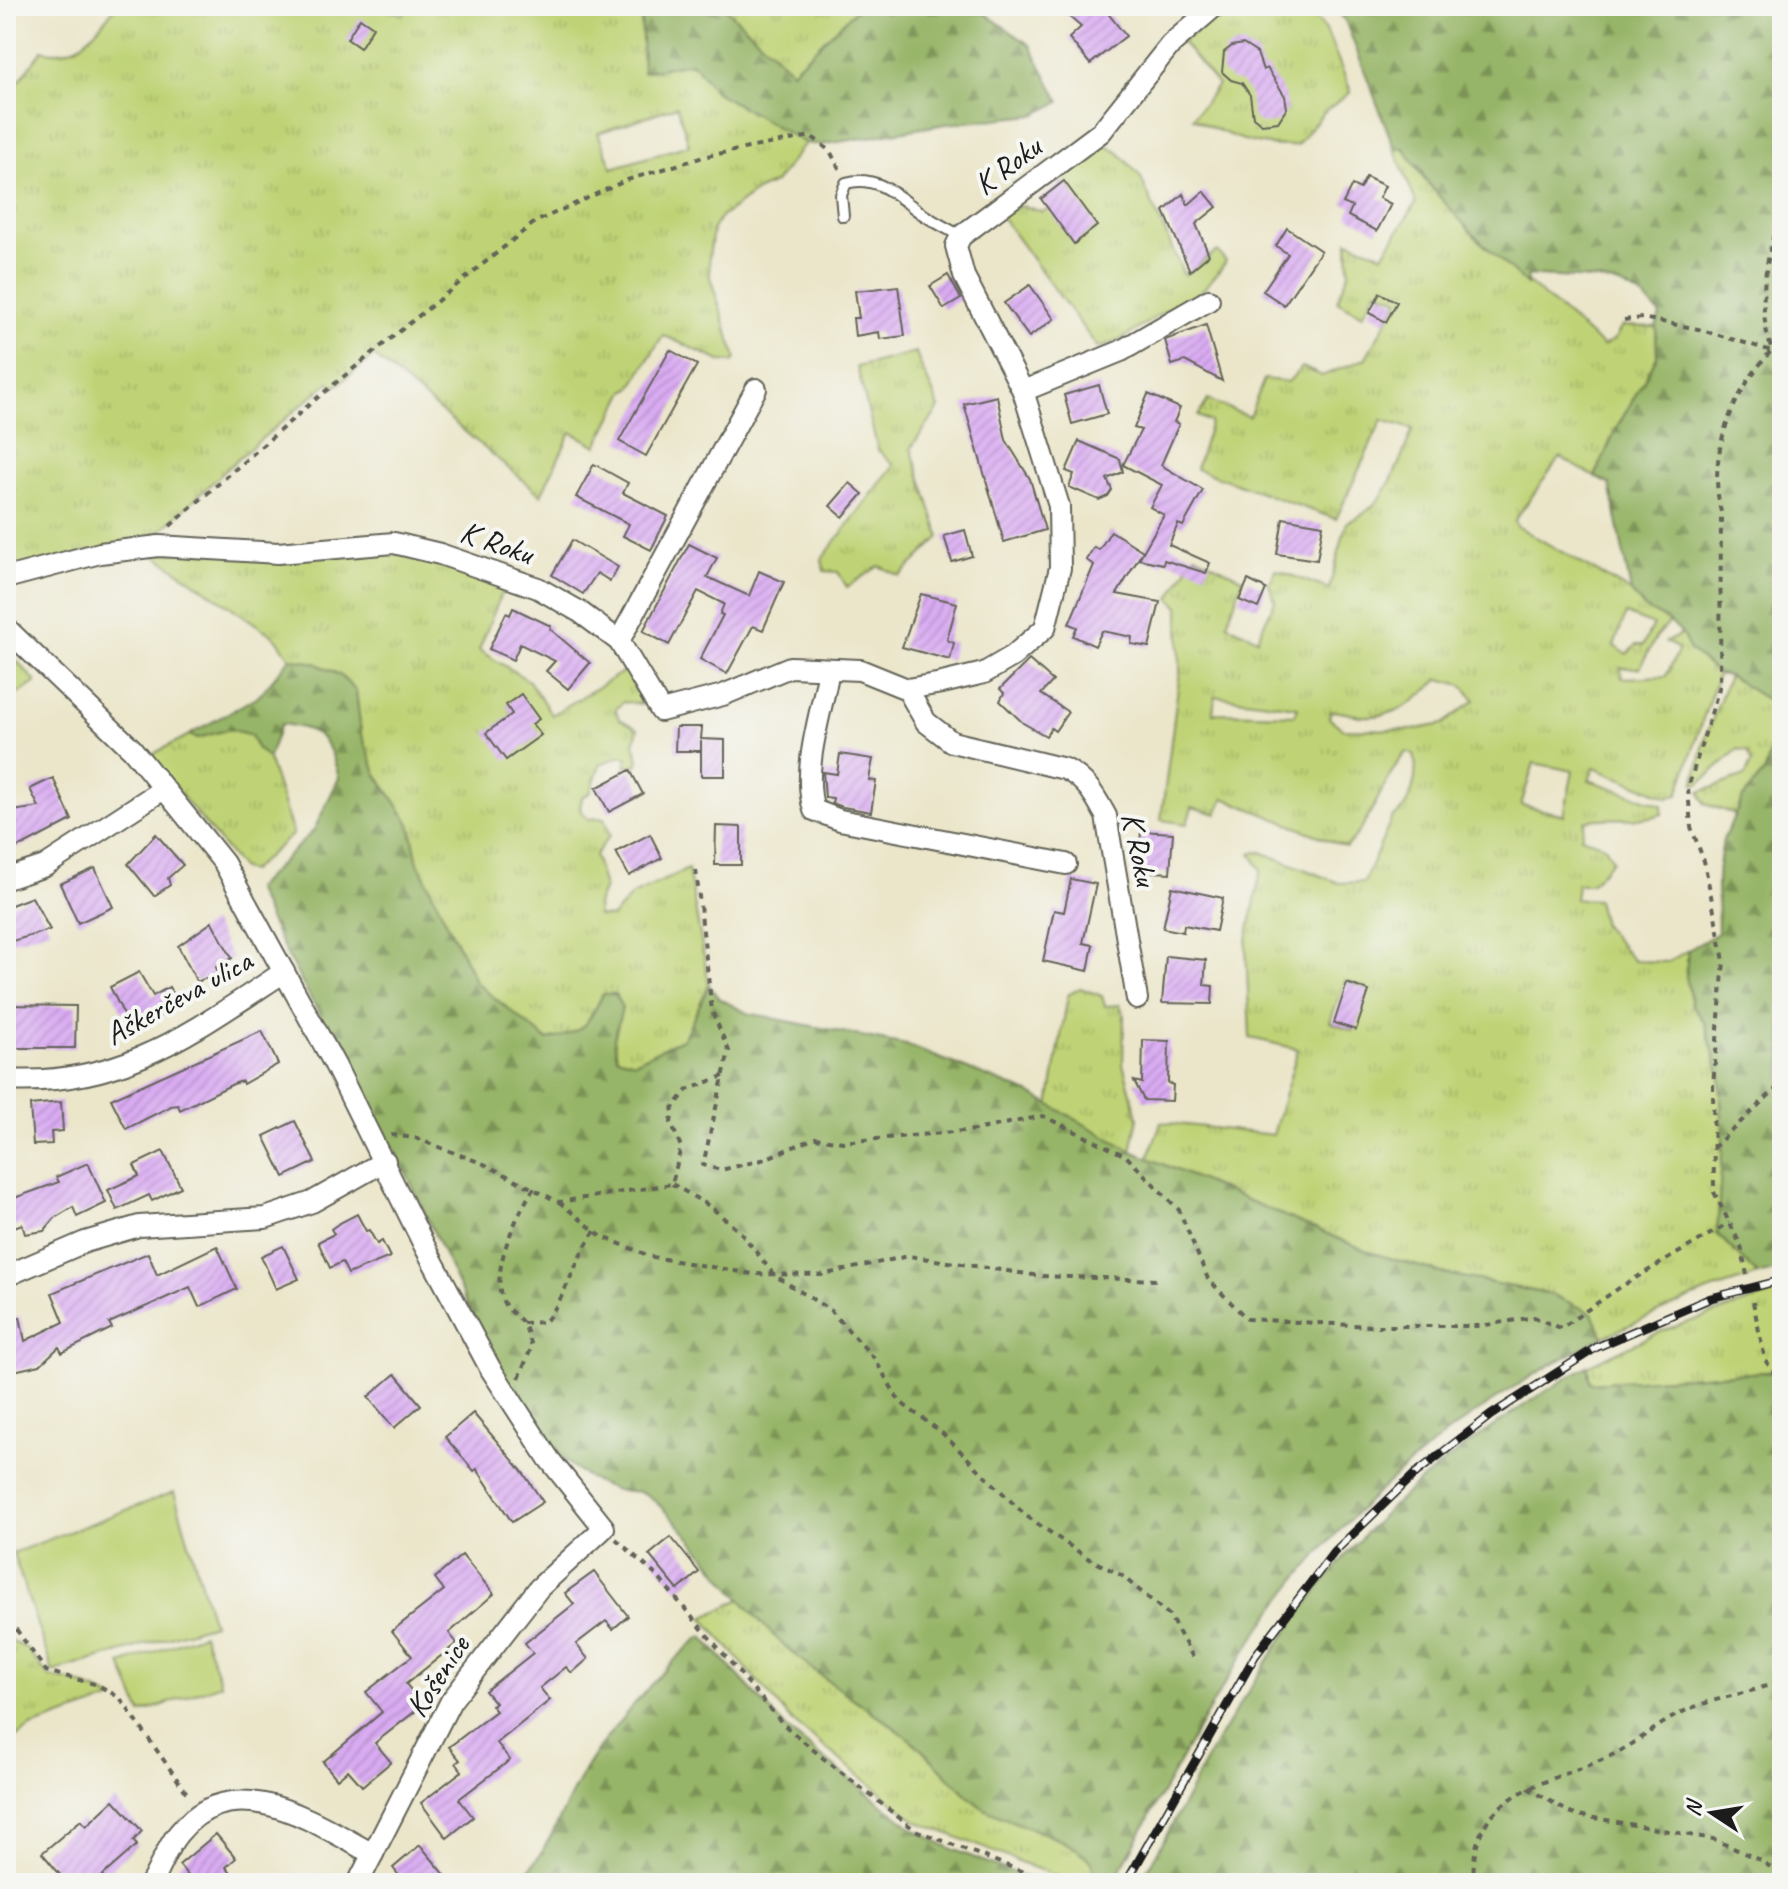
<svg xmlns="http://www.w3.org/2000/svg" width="1788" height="1889" viewBox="0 0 1788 1889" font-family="Caveat,sans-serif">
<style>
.grass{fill:url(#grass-tufts);stroke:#6e7849;stroke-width:2;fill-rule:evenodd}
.forest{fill:url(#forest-firs);stroke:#5a6842;stroke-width:2}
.pitch{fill:#bfd376;stroke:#6e7849;stroke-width:2}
.building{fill:url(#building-hatch)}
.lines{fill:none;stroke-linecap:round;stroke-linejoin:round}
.service-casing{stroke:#646359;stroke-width:14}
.minor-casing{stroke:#646359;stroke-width:24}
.path{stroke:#646359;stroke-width:4;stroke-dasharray:6 6;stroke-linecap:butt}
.service{stroke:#fff;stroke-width:10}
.minor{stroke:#fff;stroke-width:20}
.rail-casing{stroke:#1c1c1c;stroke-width:9}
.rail{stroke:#f6f6f2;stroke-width:6;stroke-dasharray:18;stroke-linecap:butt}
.labels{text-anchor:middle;stroke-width:8;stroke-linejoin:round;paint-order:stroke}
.street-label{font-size:32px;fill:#1c1c1c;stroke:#f6f6f2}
</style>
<defs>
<pattern id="grass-tufts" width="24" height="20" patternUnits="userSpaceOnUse" patternTransform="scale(2)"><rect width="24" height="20" fill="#bfd376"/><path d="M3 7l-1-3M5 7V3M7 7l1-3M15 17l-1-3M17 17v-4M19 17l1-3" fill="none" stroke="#a4b566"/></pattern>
<pattern id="forest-firs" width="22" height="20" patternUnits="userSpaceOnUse" patternTransform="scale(2)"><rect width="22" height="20" fill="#97b567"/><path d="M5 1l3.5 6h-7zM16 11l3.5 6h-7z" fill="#7a9254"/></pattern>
<pattern id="building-hatch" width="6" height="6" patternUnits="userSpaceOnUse" patternTransform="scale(2)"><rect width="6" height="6" fill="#d9abf2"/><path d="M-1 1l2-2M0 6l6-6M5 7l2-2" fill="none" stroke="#ba93cf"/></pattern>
</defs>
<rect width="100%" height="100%" fill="#f6f6f2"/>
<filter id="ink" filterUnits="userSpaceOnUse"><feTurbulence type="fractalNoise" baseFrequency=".0125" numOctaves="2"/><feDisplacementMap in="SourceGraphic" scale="16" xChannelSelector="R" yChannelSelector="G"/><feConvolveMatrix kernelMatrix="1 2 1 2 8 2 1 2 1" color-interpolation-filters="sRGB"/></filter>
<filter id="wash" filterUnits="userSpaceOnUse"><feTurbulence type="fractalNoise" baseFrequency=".006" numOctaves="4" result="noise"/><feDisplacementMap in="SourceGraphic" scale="32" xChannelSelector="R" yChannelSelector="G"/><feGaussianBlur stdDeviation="1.8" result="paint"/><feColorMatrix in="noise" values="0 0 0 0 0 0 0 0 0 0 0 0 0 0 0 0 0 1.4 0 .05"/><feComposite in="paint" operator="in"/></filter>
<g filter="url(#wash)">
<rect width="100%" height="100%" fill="#ebe6ca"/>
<g class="grass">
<path d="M116,6H384L403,15L410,6H641L643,72L689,63L697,67L714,91L805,143L775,183L758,190L720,218L713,229L709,257L710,277L736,358L733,362L720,361L663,335L631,388L625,391L597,446L571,432L541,495L374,356L335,387L329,382L240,457L154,537L6,571V99L42,50C78,60 96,30 116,6ZM677,106L689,145L612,168L598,133Z"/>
<polygon points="723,6 860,6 792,71"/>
<path d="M1231,6H1305L1326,30L1351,92L1323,113L1297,145C1258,149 1227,136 1193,118L1218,85L1182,42Z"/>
<path d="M1101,143L1118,152L1140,176L1184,275L1217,251L1226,261C1222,269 1200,294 1194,298C1187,303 1178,304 1170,308C1145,322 1127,341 1098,348L1001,216C1018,202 1023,205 1042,212L1073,193L1067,186L1059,185L1058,178L1084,161Z"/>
<path d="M1404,148L1423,178L1479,241L1603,346L1615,339L1622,326L1656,327L1657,357L1614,433L1595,477L1560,457L1515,520L1517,526L1631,592L1645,608L1670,622L1656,637L1640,668H1621L1622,678L1666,676L1679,649L1666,642L1682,634L1690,650L1718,674L1678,794L1668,797L1594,768L1589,780L1662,805V814C1636,823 1612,815 1585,821L1581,837L1605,846L1613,860L1591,884H1577L1575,899L1597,900L1603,925L1634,961L1668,962L1688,950L1686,976L1692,1005L1705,1023L1720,1075L1723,1140L1717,1234L1758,1275L1705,1292L1603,1337L1592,1313L1553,1295L1442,1273L1372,1253L1148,1159L1161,1122L1273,1135L1298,1049L1250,1038L1246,945L1261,870L1251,853L1261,852L1339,883L1364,882L1392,818C1412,807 1419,775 1414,754L1406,752C1381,781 1373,821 1346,847L1224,798L1217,814L1192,807L1187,824L1161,820L1180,671L1179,607L1170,598L1195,555L1243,579L1227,624L1257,639L1275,601L1269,584L1276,570L1329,589L1347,522C1388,507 1397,466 1413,429L1382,420L1336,519L1196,469L1211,422L1198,416L1208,400L1249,417L1264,379L1288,382L1302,367L1322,376L1365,359L1399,299L1376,290L1363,315L1337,301L1349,273L1348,241L1383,255L1416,203L1395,150ZM1626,614L1653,625L1643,645H1636L1627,654L1614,646ZM1439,679L1462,685L1475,700L1443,724L1412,730L1343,729L1329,718L1331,711C1342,711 1351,715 1362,716C1396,718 1417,701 1439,679ZM1215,696L1297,707H1298L1295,715L1213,713ZM1534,763L1573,771L1564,815L1521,805ZM1345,981L1367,988L1353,1031L1330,1022Z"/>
<path d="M916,352C922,373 933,389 939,408L911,448L940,537L900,576L879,566L847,587L838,572L824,571L822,559L894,465L878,450L857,367Z"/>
<path d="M407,551L505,584L479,650L529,681L552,715L626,670L643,704L623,702L615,710L620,719L638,729L634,744L639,760L637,765L625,766L628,758L621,756L600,764L590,793L582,797L580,809L588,819L604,818L610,835L595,855L604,888L597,904L598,916L612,917L632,895L688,869L709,985L684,1038L635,1062L617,1058L614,1039L622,1008L615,994H603C587,1026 583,1033 547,1040L476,983L418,863L410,824L376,773L361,733L356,691L340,675L315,663L290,658L276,638L152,553Z"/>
<polygon points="6,649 36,682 6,702"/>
<polygon points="1729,676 1782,709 1765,771 1735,814 1705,804 1700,792 1745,776 1752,762 1748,752 1738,749 1699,784 1694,784 1705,739"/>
<polygon points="230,729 251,735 257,749 268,758 293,834 251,871 242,869 149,756 189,735 198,738"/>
<polygon points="1080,988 1102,996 1105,1006 1120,1005 1124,1015 1123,1064 1138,1118 1131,1151 1049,1105 1068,995"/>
<polygon points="1782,1291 1782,1371 1590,1383 1587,1366 1662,1331"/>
<polygon points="741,1599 772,1634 813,1670 909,1738 979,1805 1075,1847 1091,1858 1094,1869 1087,1883 1073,1883 916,1821 792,1721 703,1618"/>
<polygon points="6,1639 26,1648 49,1677 75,1682 114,1699 31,1727 6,1744"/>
</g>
<g class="forest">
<polygon points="641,6 723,6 792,71 860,6 974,6 1030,45 1060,102 1034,115 946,124 821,145 805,143 714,91 697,67 689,63 643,72"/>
<path d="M1333,6H1782V709L1729,676L1718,674L1690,650L1682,634L1670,622L1645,608L1631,592L1610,484L1595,477L1614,433L1657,357L1656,327L1660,315C1627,270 1577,281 1528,275L1527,285C1482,244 1436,200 1404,148L1395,150L1345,20Z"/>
<path d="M290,658L315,663L340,675L356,691L361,733L376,773L410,824L418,863L476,983L547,1040C583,1033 587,1026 603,994H615L622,1008L614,1039L617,1057L635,1062L684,1038L709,985L720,999L747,1013L906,1045L1029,1093L1132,1151L1372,1253L1442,1273L1553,1295L1592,1313L1603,1337C1476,1400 1361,1491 1277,1605C1213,1692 1166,1789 1113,1883H1087L1094,1869C1085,1838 1008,1826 980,1806C953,1786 934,1757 907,1737C862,1703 815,1675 774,1636C729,1592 697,1537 649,1496C640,1489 627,1492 617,1490C600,1486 577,1472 565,1460C497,1388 452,1268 409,1179C361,1081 300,989 255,889L314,830L339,778C329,739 322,729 281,724L268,758L257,749L251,735L230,729L198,738L189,735L260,695Z"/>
<polygon points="1782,711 1782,1269 1758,1275 1717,1234 1723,1140 1720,1075 1705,1023 1692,1005 1686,976 1688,950 1718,933 1717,878 1723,840 1743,798 1765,771"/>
<path d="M1587,1366L1590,1383L1782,1371V1883H1139C1168,1837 1190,1787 1218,1740C1274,1647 1337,1549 1423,1479C1475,1437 1530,1400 1587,1366Z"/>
<path d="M702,1636L789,1731L915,1830L952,1849L1040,1883H518C548,1852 563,1808 584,1771C604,1736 670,1659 702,1636Z"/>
</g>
<g class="pitch">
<polygon points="174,1492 213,1624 53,1672 13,1553"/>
<polygon points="203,1634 221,1684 141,1713 121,1664"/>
</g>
<g id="blocks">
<g class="building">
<polygon points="1057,6 1102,6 1126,36 1090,64 1069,38 1081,27"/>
<polygon points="360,18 373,27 360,48 347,39"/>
<polygon points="1243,44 1257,53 1263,70 1267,68 1285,96 1287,108 1278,122 1262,124 1253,117 1250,95 1242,83 1231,80 1222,72 1224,52 1232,46"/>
<polygon points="1366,177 1385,186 1379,198 1391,204 1377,231 1348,216 1352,207 1343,203 1352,185 1360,189"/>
<polygon points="1064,181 1097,226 1074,244 1041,199"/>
<polygon points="1204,191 1217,207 1196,224 1209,255 1190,271 1164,211 1183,194 1188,205"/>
<polygon points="1287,228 1321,251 1284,305 1263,291 1288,254 1276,246"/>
<polygon points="948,275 961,299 944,309 930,286"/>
<polygon points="1030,285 1054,319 1029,337 1004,303"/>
<polygon points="898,286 905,336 880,339 879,332 855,336 853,318 859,318 855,291"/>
<polygon points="1380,293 1397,302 1386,322 1369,313"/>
<polygon points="1206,325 1222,381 1185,361 1172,365 1165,340"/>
<polygon points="670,350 697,365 646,456 619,441"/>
<polygon points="1099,385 1107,414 1072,424 1064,395"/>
<polygon points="1148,394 1180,408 1174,422 1179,424 1161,465 1203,490 1183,526 1178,524 1169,545 1210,563 1206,573 1164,560 1163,564 1139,559 1164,515 1150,507 1162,485 1123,465 1141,430 1134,428"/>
<polygon points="997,396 1006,440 1030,479 1045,530 1004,542 964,404"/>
<polygon points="1079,441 1120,459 1123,472 1107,479 1112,490 1108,496 1099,500 1069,487 1074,474 1066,471"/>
<polygon points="594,464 628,483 623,493 668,516 651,550 623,536 629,524 576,497"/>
<polygon points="850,483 863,494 843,517 830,506"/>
<polygon points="1283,518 1323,525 1317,560 1277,554"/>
<polygon points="965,530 972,556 952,562 944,536"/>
<polygon points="1111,531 1143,551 1117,594 1160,602 1149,647 1131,644 1132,637 1102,631 1095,646 1073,636 1077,627 1069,624 1094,565 1086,560 1094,547 1099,550"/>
<polygon points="572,540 618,567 610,581 597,573 583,594 552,575"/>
<polygon points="689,544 717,558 707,577 749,596 759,571 784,582 763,630 753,626 727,674 700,659 723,615 720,614 724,604 698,591 669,645 643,631"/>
<polygon points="1248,580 1266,589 1258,608 1239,600"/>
<polygon points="921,594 957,603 947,640 954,643 950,660 902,647"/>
<polygon points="513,608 551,626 550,629 590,663 568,689 546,671 555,661 520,644 513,660 489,649 506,613 510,615"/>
<polygon points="1029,660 1053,681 1041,694 1068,712 1055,731 1051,728 1046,736 1023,723 1000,701 1004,693 1000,689"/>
<polygon points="521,694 539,719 532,724 541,735 506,760 486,733 512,714 506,705"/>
<polygon points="676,727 702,727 701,739 725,740 725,776 701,776 701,741 701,751 675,751"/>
<polygon points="840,754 873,759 869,780 876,781 871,812 843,807 832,803 833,798 825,797 823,772 837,774"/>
<polygon points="630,770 643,794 609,812 596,788"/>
<polygon points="53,778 72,820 24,845 6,850 6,812 39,807 30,789"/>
<polygon points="716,826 741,827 741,865 715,865"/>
<polygon points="1141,831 1173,833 1170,873 1138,871"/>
<polygon points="156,834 183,865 168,878 170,885 154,896 128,864"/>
<polygon points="650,834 662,858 629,876 616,852"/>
<polygon points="95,868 113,907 78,923 60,884"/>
<polygon points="1071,879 1096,884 1083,943 1093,945 1088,971 1043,961 1054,910 1064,912"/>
<polygon points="1172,887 1223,898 1216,931 1184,925 1183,932 1163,928"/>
<polygon points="32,897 50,930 6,943 6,907"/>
<polygon points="212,922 232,958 216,967 218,973 197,982 178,946"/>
<polygon points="1166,956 1206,960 1204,985 1213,986 1212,1004 1162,1003"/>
<polygon points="139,972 153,996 169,987 179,1006 132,1031 110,987"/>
<polygon points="1347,983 1369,991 1356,1030 1334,1023"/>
<polygon points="6,1005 76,1006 75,1048 6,1048"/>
<polygon points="262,1031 278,1064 243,1084 242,1081 233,1084 180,1110 178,1105 171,1106 126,1129 111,1099"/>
<polygon points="1143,1040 1169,1041 1168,1083 1173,1085 1172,1101 1144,1100 1134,1081 1142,1083"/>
<polygon points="61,1102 63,1131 51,1132 52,1144 33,1145 30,1105"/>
<polygon points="295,1121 315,1162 284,1177 264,1136"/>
<polygon points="163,1151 181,1187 152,1201 149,1195 117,1210 108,1190 139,1176 134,1165"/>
<polygon points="88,1163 106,1203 77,1217 73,1207 55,1218 44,1231 25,1234 22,1224 6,1230 6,1201 59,1182 56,1177"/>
<polygon points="357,1214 366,1231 369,1230 377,1244 382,1241 390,1257 348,1274 342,1262 330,1268 318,1242 334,1234 331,1229 338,1224"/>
<polygon points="217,1246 237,1289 199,1307 190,1287 109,1323 112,1328 62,1353 59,1347 40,1365 14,1371 6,1362 6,1321 20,1317 25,1341 64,1322 52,1293 148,1253 157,1275"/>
<polygon points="283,1246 299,1279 276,1289 261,1256"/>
<polygon points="395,1374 421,1405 394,1428 368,1397"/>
<polygon points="473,1413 522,1471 543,1502 512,1522 477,1469 474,1471 445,1437"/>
<polygon points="671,1537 699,1572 678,1590 649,1555"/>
<polygon points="462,1555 494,1594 449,1633 457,1643 406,1684 423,1705 375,1743 391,1762 362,1786 348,1770 337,1779 323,1762 382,1712 366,1692 412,1656 392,1631 444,1590 435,1578"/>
<polygon points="594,1572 628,1616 613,1629 606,1621 576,1644 588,1659 572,1673 566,1667 540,1688 550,1700 497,1743 510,1760 459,1799 473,1817 447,1838 421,1803 462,1771 456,1763 460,1760 449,1747 496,1711 491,1705 495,1703 485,1691 533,1653 525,1643 574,1604 565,1593"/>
<polygon points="114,1800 142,1831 133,1841 137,1845 94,1883 67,1883 42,1853 81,1820 86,1826"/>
<polygon points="216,1834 236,1858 226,1867 239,1883 194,1883 179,1865"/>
<polygon points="420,1845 452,1883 405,1883 393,1868"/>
</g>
</g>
</g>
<g filter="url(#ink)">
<use href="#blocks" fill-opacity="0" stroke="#646359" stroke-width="2"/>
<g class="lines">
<defs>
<path id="service" d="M843,216L841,195L846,183C877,174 897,196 921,213C934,222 948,229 961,236"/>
<g id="minor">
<polyline points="1023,391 1121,351 1209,300"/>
<polyline points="6,578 100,553 159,546 278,553 394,543 440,554 538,588 580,612 619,641 661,711 723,695 790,667 860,670 907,689 942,683 984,673 1013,656 1045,628 1060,568 1059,506 1023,391 964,276 956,246 961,236 1101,132 1171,44 1215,6"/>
<polyline points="6,628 132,749 224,863 335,1065 425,1247 490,1368 549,1459 604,1528 539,1588 451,1701 358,1883"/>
<polyline points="619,641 756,389"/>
<path d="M829,669C822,713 801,767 814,810L840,820L1066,864"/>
<path d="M907,689L926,722L952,742L1065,769C1087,780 1095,796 1106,816L1137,999"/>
<polyline points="6,879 45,866 162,790"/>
<path d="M6,1080C122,1087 192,1032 284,972"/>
<polyline points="6,1276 85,1242 139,1226 265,1218 312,1202 385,1161"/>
<path d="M151,1883C160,1868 167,1847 178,1834C233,1765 315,1823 373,1854"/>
</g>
</defs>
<use href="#service" class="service-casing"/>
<use href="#minor" class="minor-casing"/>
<g class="path">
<polyline points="1624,320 1642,318 1698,329 1782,354"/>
<polyline points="170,526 317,398 535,222 627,180 707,156 811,136 830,151 840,170"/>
<polyline points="696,870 712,1011 729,1051 703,1165 721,1170 762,1160 815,1138 843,1142 975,1130 1043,1116 1126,1156 1179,1210 1208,1279 1247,1319 1370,1326 1480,1326 1534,1317 1561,1328 1622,1286 1729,1223"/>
<polyline points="391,1135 415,1138 484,1164 559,1202 672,1184 681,1147 671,1123 673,1108 687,1090 726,1075"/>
<polyline points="1713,1148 1782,1083"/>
<polyline points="672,1184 711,1207 742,1234 774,1275 830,1310 874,1358 900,1402 941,1432 1025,1515 1086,1557 1121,1575 1169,1615 1194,1659"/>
<polyline points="559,1202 601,1236 652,1257 753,1274 821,1275 909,1256 1040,1276 1158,1280"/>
<path d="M1747,1275L1741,1246L1714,1192L1713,1085L1724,961L1704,861L1691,827L1688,788L1720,685L1721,512C1707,453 1732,394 1772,350C1755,305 1767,252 1782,209"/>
<polyline points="1753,1302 1765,1360 1782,1384"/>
<path d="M523,1323L545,1322C568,1294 574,1260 595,1231"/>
<path d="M519,1378L532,1346C529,1339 527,1329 523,1323C518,1316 510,1312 505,1305C487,1275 517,1214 534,1188"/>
<polyline points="616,1539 657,1576 783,1724 823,1758 915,1830 1052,1883"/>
<polyline points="6,1623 16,1629 46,1671 98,1685 120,1698 189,1796"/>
<polyline points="1528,1788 1572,1814 1713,1839 1762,1861 1782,1876"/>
<path d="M1474,1883C1467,1792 1543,1786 1606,1758C1636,1745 1659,1722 1689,1709C1719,1696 1754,1694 1782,1679"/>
</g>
<use href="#service" class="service"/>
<use href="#minor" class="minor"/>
<defs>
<polyline id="rail" points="1126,1883 1255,1656 1334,1552 1416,1473 1491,1415 1597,1347 1711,1298 1782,1280"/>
</defs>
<use href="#rail" class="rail-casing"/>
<use href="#rail" class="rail"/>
</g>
</g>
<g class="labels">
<g class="street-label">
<text transform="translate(1007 165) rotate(-37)" y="11">K Roku</text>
<text transform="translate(497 542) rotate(19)" y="11">K Roku</text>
<text transform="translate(1140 849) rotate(78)" y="11">K Roku</text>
<text transform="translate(178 997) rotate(-29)" y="11">Aškerčeva ulica</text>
<text transform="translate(437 1676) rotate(-57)" y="11">Košenice</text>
</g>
</g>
<rect width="1788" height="1889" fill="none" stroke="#f6f6f2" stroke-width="32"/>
<g transform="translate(1712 1813) rotate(282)" stroke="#f6f6f2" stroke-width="6" paint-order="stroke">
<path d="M0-6L14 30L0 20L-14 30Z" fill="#1c1c1c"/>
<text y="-12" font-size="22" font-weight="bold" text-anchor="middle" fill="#1c1c1c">N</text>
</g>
</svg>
